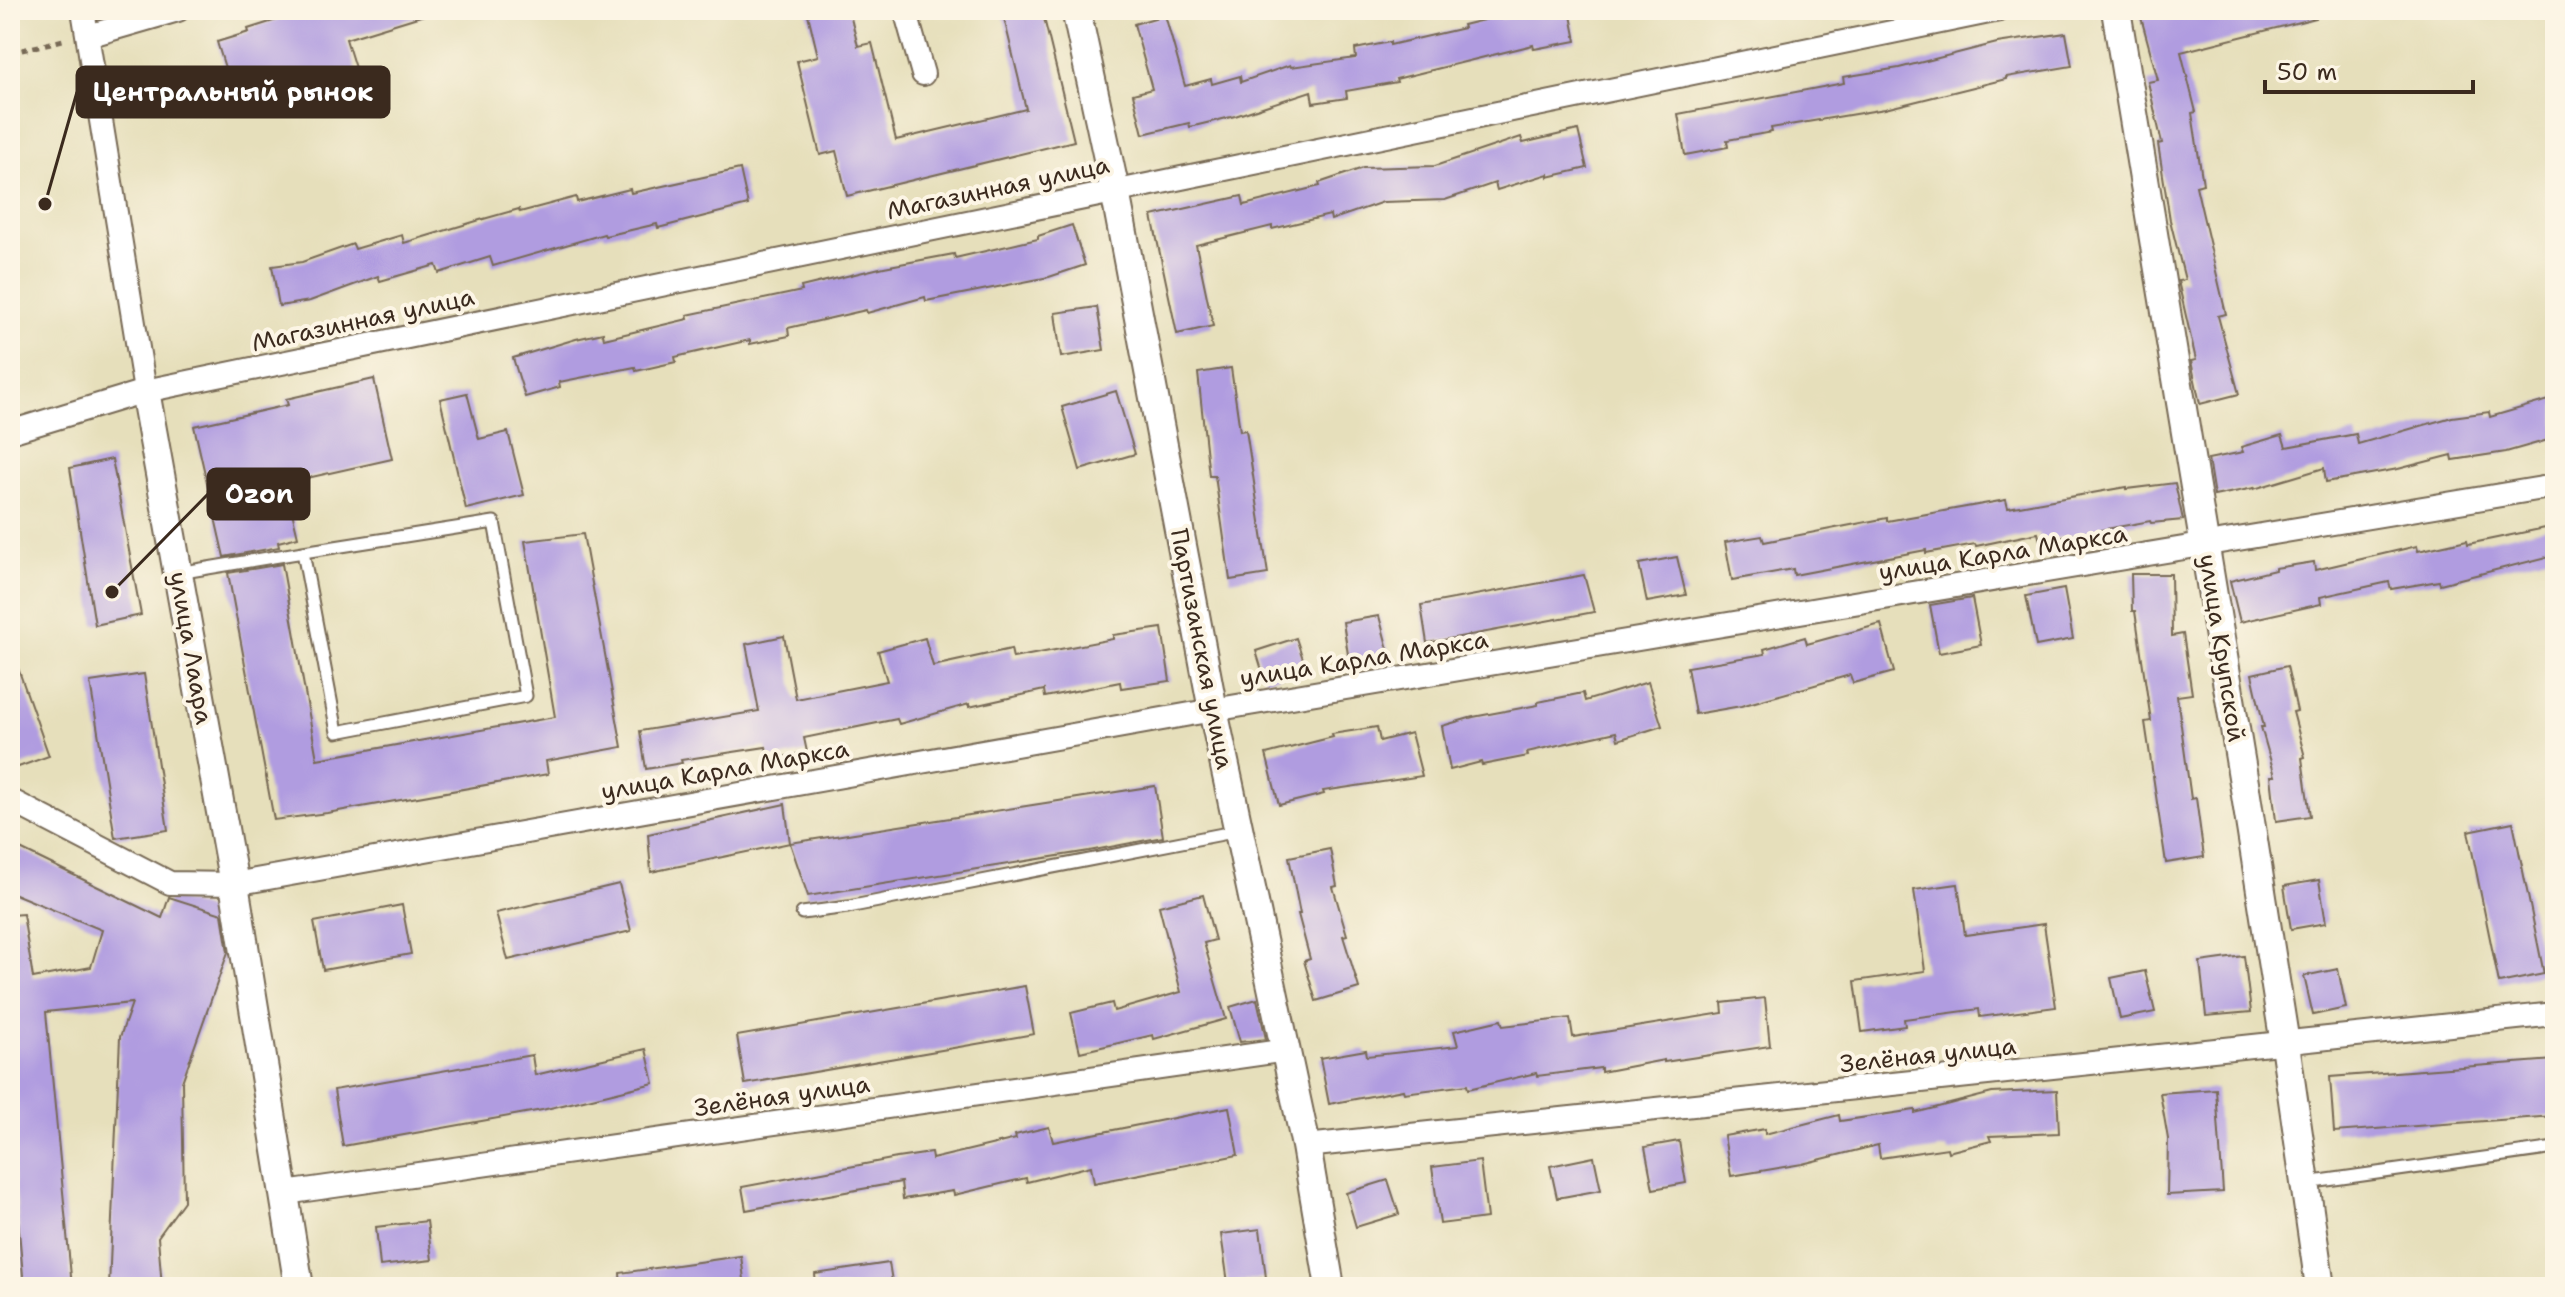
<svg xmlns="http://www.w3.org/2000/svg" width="2565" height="1297" viewBox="0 0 2565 1297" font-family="'Shantell Sans',sans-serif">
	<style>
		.building { fill: #b09ce0 }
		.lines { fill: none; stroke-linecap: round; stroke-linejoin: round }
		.service-casing { stroke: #776955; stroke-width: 15 }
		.minor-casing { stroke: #776955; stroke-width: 26 }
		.tertiary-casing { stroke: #776955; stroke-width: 32 }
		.path { stroke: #776955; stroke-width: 5; stroke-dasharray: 6 6; stroke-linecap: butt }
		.service { stroke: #fff; stroke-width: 11 }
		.minor { stroke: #fff; stroke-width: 22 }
		.tertiary { stroke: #fff; stroke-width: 28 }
		.labels { text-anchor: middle; stroke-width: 8; stroke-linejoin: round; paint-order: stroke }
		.street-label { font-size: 24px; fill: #3b2a1e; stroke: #fcf5e5 }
		.leader { fill: none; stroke: #3b2a1e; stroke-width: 3 }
		.callout-dot { fill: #3b2a1e; stroke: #fcf5e5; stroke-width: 3 }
		.callout { fill: #3b2a1e; stroke: #3b2a1e; stroke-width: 3 }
		.callout-label { font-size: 26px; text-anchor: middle; font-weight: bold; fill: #fff }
	</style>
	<rect width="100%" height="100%" fill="#fcf5e5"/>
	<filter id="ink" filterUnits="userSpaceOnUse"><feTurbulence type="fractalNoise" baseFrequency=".0125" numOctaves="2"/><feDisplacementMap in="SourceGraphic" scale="16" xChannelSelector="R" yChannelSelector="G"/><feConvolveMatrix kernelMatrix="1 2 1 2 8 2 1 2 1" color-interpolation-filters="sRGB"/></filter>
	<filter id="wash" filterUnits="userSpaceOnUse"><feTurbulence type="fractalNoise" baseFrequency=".006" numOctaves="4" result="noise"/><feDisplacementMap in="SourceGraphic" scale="32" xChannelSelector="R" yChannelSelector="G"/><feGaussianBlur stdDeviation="1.8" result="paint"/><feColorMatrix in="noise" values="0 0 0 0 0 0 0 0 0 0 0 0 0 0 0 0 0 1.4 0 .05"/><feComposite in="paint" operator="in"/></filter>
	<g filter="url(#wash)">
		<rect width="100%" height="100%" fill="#e6dfbb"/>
		<g id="blocks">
			<!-- building -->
			<g class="building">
				<polygon points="308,10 423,10 424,15 346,39 359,81 273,108 263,74 230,84 217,42 249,32 248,29"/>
				<polygon points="807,10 849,10 858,46 872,43 896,140 1026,109 1002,10 1042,10 1074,141 847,196 836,151 820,155 797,61 818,56"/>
				<polygon points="1548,10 1570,10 1576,41 1534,49 1533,45 1396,79 1397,82 1346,91 1347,98 1313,103 1311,91 1235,116 1190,127 1189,123 1143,134 1133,94 1152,89 1134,24 1165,15 1185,86 1211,79 1212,84 1240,76 1241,82 1290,65 1291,67 1356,58 1355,49 1390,42 1390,45 1464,28 1463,25 1500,16 1501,19"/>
				<polygon points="2139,10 2315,10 2316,18 2181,52 2196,112 2192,113 2203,184 2196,186 2226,314 2218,316 2239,394 2200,404 2191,361 2196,360 2178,281 2185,280 2170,220 2158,144 2162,143 2148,82 2158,80"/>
				<polygon points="2066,33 2072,66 2006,77 2006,79 1885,109 1771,128 1772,132 1727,140 1728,147 1685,155 1678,114 1844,83 1843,77 1899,68 1997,43"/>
				<polygon points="1578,130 1587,168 1548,177 1548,174 1497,190 1495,183 1445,200 1383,202 1331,220 1330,215 1272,229 1272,226 1196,245 1213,326 1177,334 1152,216 1242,196 1244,205 1320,186 1319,183 1363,168 1435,166 1521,137 1523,143"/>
				<polygon points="740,169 748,205 658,228 657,224 605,236 604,234 493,266 490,257 439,273 436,265 380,281 378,276 310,301 279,306 272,266 302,262 353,244 355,249 402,235 404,243 480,220 519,209 520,212 576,197 577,202 630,189 631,193"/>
				<polygon points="1072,225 1085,265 1049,277 926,301 925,297 867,313 866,310 788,328 789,336 750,344 750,340 675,357 676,362 636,371 635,367 559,382 560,387 525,397 513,358 576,339 603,333 604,339 688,319 687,315 802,291 801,287 884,267 954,254 955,258 1038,239 1038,236"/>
				<polygon points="1097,307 1104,350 1061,357 1055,313"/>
				<polygon points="1231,368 1240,431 1246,430 1268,574 1230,580 1215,476 1209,476 1198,373"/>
				<polygon points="374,379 392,459 285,483 298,537 278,542 279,547 224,557 194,426 288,405 286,399"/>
				<polygon points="1116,391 1135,454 1080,470 1062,407"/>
				<polygon points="467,393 479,439 508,432 524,495 466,509 440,399"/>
				<polygon points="2555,398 2555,438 2506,452 2453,460 2452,455 2398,469 2326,482 2324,468 2254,489 2254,488 2214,496 2208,459 2243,452 2241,447 2282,435 2286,447 2356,434 2358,444 2452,417 2489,412 2490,417"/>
				<polygon points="112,459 141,615 95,625 70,468"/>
				<polygon points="2175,483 2183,520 2151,523 2150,521 2040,541 2038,533 1976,546 1975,544 1926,553 1926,550 1794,575 1793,569 1732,580 1725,542 1762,536 1764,542 1887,518 1887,521 2006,500 2008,508 2126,487 2126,489"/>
				<polygon points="2555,526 2555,555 2440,584 2439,581 2391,589 2389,582 2320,597 2321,604 2240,622 2230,581 2275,570 2275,568 2314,562 2315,570 2417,546 2418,551 2467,540 2468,544"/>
				<polygon points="583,534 622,747 546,761 548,774 327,813 274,820 228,573 282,564 317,759 555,717 525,541"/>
				<polygon points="1677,557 1686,595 1647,602 1639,564"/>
				<polygon points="2131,574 2171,574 2172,636 2183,634 2192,694 2177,696 2191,799 2196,798 2204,857 2166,863 2145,722 2151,721 2135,611 2132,611"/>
				<polygon points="1584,575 1594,612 1427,643 1421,605"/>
				<polygon points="2064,589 2073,639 2036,646 2026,596"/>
				<polygon points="1972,598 1981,645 1939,653 1930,605"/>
				<polygon points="1379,616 1389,653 1349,661 1343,622"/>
				<polygon points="1881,624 1894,672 1853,683 1850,675 1741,706 1695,714 1687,667 1765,654 1764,649 1805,637 1807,644"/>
				<polygon points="1162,628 1170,681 1121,688 1120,682 1045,697 1044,690 969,707 969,704 899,724 897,719 804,738 807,752 769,760 766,747 681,760 682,763 646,769 640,731 759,711 746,644 784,636 796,699 887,681 878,651 925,638 933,666 1011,649 1013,658 1113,639 1113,635"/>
				<polygon points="1296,638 1306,668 1265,680 1256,651"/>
				<polygon points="13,654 49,756 10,770 10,655"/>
				<polygon points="2287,666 2297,711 2293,712 2305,757 2302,758 2310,816 2276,821 2271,776 2275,776 2261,727 2264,727 2252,674"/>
				<polygon points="144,674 168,830 115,838 90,682"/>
				<polygon points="1648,682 1662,726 1618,740 1616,732 1527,752 1528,756 1482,765 1481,762 1450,770 1442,726 1473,717 1538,705 1538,702 1583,693 1585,701"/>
				<polygon points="1377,727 1380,741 1411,733 1422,776 1323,791 1324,794 1279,805 1266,754 1333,737 1332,734"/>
				<polygon points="1155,786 1163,837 1089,851 808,896 790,843"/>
				<polygon points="785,804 790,843 651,872 648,834"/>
				<polygon points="2513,822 2544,974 2499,983 2468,831"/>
				<polygon points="10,844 162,918 169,897 222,914 228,952 182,1082 184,1201 158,1237 162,1287 109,1287 120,1037 132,1003 46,1012 72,1287 24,1287 10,1129 10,915 23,914 33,978 91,967 102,930 10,892"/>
				<polygon points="1330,849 1337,886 1333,887 1347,935 1343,936 1359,988 1316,1001 1304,961 1310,959 1298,914 1300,914 1289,857"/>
				<polygon points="2319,880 2326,923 2291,929 2284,886"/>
				<polygon points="619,884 631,931 508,960 496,913"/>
				<polygon points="1958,884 1965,935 2044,924 2056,1007 1980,1017 1979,1009 1904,1019 1905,1026 1862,1032 1855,981 1925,971 1914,890"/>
				<polygon points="1203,895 1215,940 1204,943 1226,1019 1154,1039 1153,1035 1080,1052 1071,1013 1112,1003 1114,1011 1181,992 1159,906"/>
				<polygon points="402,905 411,954 323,970 314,922"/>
				<polygon points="2244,956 2251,1012 2206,1016 2200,962"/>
				<polygon points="2338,969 2346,1008 2313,1015 2304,976"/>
				<polygon points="2145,971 2155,1012 2120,1019 2111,978"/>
				<polygon points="1025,986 1034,1034 745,1084 737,1036"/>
				<polygon points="1765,998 1770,1046 1664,1062 1664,1060 1601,1072 1601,1068 1537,1076 1536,1073 1468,1089 1467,1085 1404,1093 1403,1090 1329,1104 1320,1058 1366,1050 1367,1056 1458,1046 1454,1031 1501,1020 1503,1026 1570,1018 1573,1037 1723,1013 1722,1003"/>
				<polygon points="1257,999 1266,1039 1240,1042 1230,1007"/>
				<polygon points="646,1049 654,1083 542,1110 343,1146 334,1090 532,1055 535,1075"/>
				<polygon points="2555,1060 2555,1116 2334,1132 2330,1077"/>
				<polygon points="2216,1089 2223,1192 2167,1195 2168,1139 2160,1093"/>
				<polygon points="2057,1090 2059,1133 1989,1136 1991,1141 1948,1152 1947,1148 1880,1158 1878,1145 1802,1164 1731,1176 1724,1136 1765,1129 1765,1134 1839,1115 1840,1121 1915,1110 1915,1113 1992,1093"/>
				<polygon points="1229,1107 1238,1155 1094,1183 1091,1166 1027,1182 1026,1178 954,1195 953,1191 903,1199 901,1182 746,1210 742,1187 897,1158 931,1153 932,1159 1016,1139 1015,1135 1049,1127 1053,1142"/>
				<polygon points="1679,1141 1686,1183 1653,1189 1645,1147"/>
				<polygon points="1594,1157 1601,1190 1557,1198 1550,1166"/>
				<polygon points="1480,1161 1487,1218 1440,1224 1432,1167"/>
				<polygon points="1388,1180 1399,1214 1356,1227 1346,1193"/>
				<polygon points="427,1221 432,1260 380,1266 376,1227"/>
				<polygon points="1260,1229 1266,1278 1228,1283 1221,1234"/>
				<polygon points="741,1256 745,1287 621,1287 620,1273"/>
				<polygon points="889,1263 893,1287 816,1287 815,1274"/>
			</g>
		</g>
	</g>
	<g filter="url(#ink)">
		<use href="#blocks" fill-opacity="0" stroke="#776955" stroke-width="2"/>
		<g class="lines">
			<defs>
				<g id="service">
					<polyline points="178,573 303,552 337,732 526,696 494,522 303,552"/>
					<polyline points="802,913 848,907 1238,831"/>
					<polyline points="2306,1183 2555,1148"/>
				</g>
				<g id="minor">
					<polyline points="83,10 145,391"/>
					<polyline points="905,10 923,74"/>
					<polyline points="88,36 178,10"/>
					<polyline points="10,432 145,391 1999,10"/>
					<polyline points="10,800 170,883 234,884 1213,710 2555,486"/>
					<polyline points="1306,1146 2555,1014"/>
					<polyline points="285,1193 1287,1050"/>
				</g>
				<g id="tertiary">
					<polyline points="1076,10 1115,191 1213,710 1306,1146 1330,1287"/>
					<polyline points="2116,10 2245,789 2285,1044 2320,1287"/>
					<polyline points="145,391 234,884 299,1287"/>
				</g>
			</defs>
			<!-- service casing -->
			<use href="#service" class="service-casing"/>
			<!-- minor casing -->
			<use href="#minor" class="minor-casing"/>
			<!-- tertiary casing -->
			<use href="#tertiary" class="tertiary-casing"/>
			<!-- path -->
			<polyline class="path" points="10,53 63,40"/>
			<!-- service -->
			<use href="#service" class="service"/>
			<!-- minor -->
			<use href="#minor" class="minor"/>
			<!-- tertiary -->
			<use href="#tertiary" class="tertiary"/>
		</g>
	</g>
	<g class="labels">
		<!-- street labels -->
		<g class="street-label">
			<text transform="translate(998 188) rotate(-12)" y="8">Магазинная улица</text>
			<text transform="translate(363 320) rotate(-12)" y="8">Магазинная улица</text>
			<text transform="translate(2003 553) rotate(-9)" y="8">улица Карла Маркса</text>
			<text transform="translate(191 648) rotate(80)" y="8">улица Лаара</text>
			<text transform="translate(2222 648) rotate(81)" y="8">улица Крупской</text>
			<text transform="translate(1202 649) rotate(79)" y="8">Партизанская улица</text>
			<text transform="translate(1364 659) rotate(-9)" y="8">улица Карла Маркса</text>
			<text transform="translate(725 770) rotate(-10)" y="8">улица Карла Маркса</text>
			<text transform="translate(1928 1055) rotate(-6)" y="8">Зелёная улица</text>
			<text transform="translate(782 1096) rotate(-8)" y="8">Зелёная улица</text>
		</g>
	</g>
	<!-- callouts -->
	<path class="leader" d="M45 204L77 92M112 592L208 494"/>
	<g class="callout-dot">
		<circle cx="45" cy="204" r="8"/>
		<circle cx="112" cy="592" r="8"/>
	</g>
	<g class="callout">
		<rect x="77" y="67" width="312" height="50" rx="8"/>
		<rect x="208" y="469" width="101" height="50" rx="8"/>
	</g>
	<g class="callout-label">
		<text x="233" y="101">Центральный рынок</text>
		<text x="259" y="503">Ozon</text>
	</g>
	<!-- margin -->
	<rect width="2565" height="1297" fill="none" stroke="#fcf5e5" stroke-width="40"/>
	<!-- scale -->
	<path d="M2265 80v12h208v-12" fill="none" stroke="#3b2a1e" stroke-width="4"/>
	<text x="2277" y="80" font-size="24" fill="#3b2a1e" stroke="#fcf5e5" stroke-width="6" paint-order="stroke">50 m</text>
</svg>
